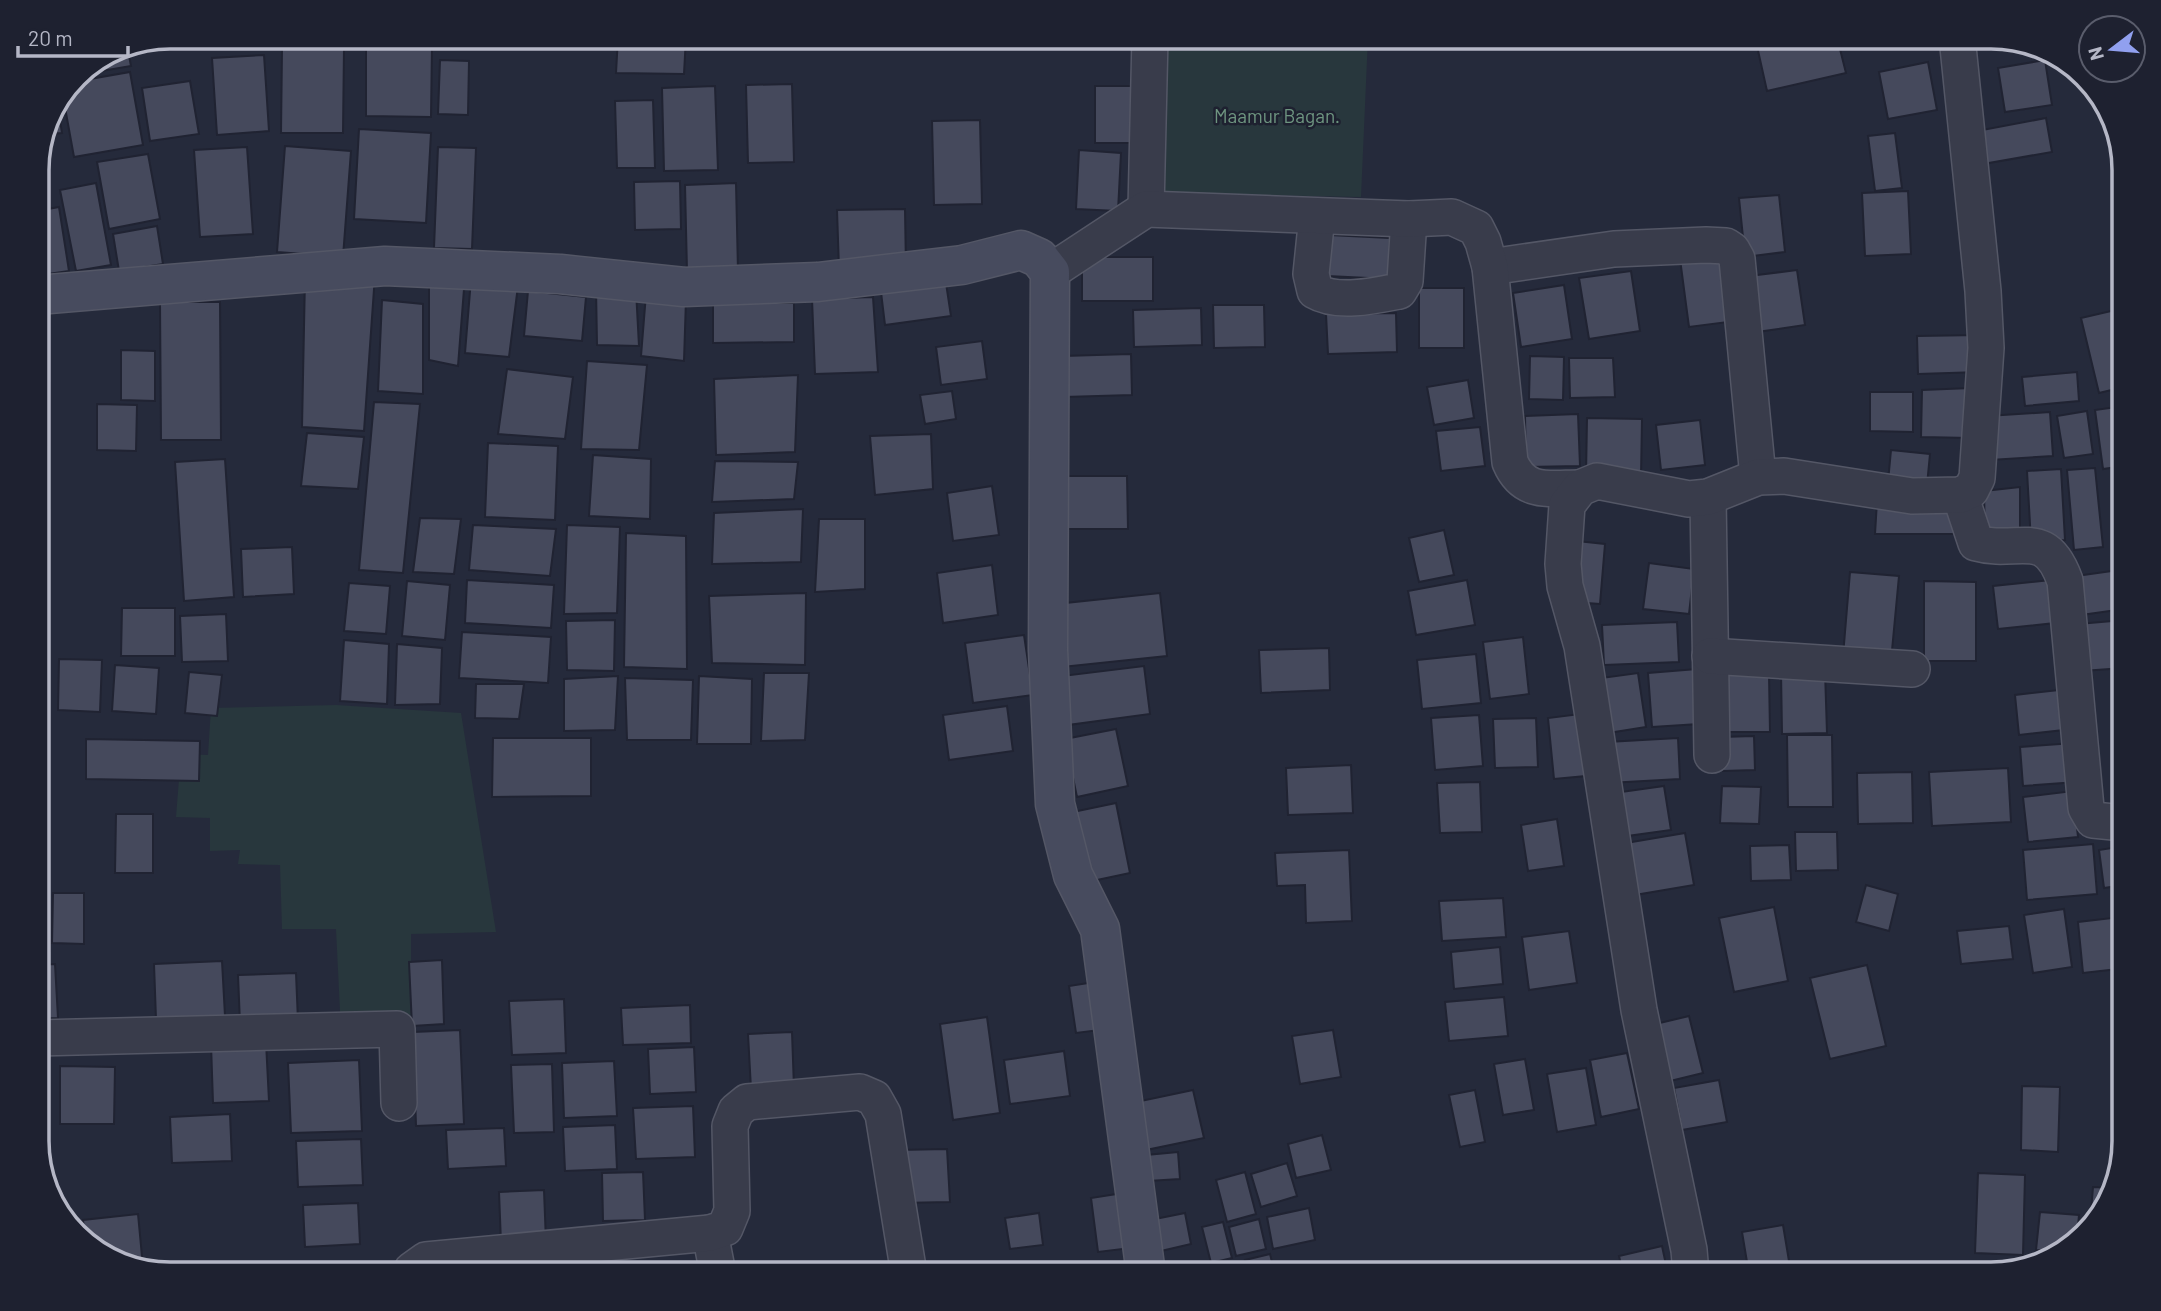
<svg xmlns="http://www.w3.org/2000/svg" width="2161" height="1311" viewBox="0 0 2161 1311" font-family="Barlow,sans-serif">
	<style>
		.green { fill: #28373d }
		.building { fill: #45495c; stroke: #202332; stroke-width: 2 }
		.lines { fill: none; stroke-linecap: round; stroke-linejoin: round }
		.street-casing { stroke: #545766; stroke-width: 38 }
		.secondary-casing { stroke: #545766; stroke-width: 41 }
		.street { stroke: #393c4b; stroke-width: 35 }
		.secondary { stroke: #474b5e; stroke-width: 38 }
		.labels { text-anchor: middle; stroke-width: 5; stroke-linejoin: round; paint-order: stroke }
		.park-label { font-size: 19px; fill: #6e9580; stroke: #1e2130 }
		.rim { fill: none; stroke: #b5b7c6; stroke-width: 3.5 }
	</style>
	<rect width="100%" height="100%" fill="#252a3b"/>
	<!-- green -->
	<g class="green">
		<polygon points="1150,37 1368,37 1361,197 1146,193"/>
		<polygon points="336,705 461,713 496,932 411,934 411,1029 341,1032 336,929 282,929 280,865 238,864 240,850 210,851 210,818 176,817 181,754 208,755 211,708"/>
	</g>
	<!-- building -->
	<g class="building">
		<polygon points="618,37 686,37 684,74 616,73"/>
		<polygon points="1755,37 1837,37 1846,73 1767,91"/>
		<polygon points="366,43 432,45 431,117 366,116"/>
		<polygon points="127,45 131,66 78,75 120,47"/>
		<polygon points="282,48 344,48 343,133 281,133"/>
		<polygon points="264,55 269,131 217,135 212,58"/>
		<polygon points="440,60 469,61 468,115 438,114"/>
		<polygon points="2045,60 2052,105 2005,112 1998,68"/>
		<polygon points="1928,62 1937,110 1888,119 1879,72"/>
		<polygon points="130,72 143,145 74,157 64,102 73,82"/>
		<polygon points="190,81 199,134 150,141 142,88"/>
		<polygon points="792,84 794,162 748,163 746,85"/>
		<polygon points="715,86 718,170 664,171 662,88"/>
		<polygon points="1095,86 1135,86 1134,143 1095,143"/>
		<polygon points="653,100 655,168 617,168 615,101"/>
		<polygon points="59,114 62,133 50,134"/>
		<polygon points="2046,118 2052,152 1983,164 1977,131"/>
		<polygon points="980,120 982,204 934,205 932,121"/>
		<polygon points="359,129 431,133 426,223 354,219"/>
		<polygon points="1895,133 1902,188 1875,191 1868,136"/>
		<polygon points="285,146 351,151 343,257 277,252"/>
		<polygon points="247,147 253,234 200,237 194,150"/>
		<polygon points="438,147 476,148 472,249 434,248"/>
		<polygon points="1079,150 1121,153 1118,211 1076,209"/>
		<polygon points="148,154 160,219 109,229 97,162"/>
		<polygon points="680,181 681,229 635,230 634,182"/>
		<polygon points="96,183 111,265 76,271 60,190"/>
		<polygon points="736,183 738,271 687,272 685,185"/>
		<polygon points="1908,191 1911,254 1865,256 1862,193"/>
		<polygon points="1779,195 1785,252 1745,257 1739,198"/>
		<polygon points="59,207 69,271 41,275 37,249 37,211"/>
		<polygon points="905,209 906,268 839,269 837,210"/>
		<polygon points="157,226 163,264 119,271 113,234"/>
		<polygon points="1329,235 1390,238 1389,279 1327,276"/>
		<polygon points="1728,253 1736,321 1689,327 1680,259"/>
		<rect x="1082" y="257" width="71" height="44"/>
		<polygon points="1797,270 1805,325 1757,332 1749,276"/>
		<polygon points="1631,271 1640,331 1589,339 1579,278"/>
		<polygon points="375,275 364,431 302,427 305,277"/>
		<polygon points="471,279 518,286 509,357 465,353"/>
		<polygon points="429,283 464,289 458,366 429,360"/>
		<polygon points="946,283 951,316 885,325 881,292"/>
		<polygon points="1564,285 1572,339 1521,347 1513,293"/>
		<polygon points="596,288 636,290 639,346 597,345"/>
		<rect x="1419" y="288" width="45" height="60"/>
		<polygon points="528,291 586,297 582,341 524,336"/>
		<polygon points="646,294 686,299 684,361 641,356"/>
		<polygon points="873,297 878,372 815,374 812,299"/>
		<polygon points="382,300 423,304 423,394 378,391"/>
		<polygon points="160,302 220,302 221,440 161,440"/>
		<polygon points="713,303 794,303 794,342 713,343"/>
		<polygon points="1213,305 1264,305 1265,347 1214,348"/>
		<polygon points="1201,308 1202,345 1134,347 1133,310"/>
		<polygon points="2124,308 2124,387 2099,393 2081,318"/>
		<polygon points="1396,313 1397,352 1328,354 1326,314"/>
		<polygon points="1979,335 1980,372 1918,374 1917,336"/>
		<polygon points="982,341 987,379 941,385 936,347"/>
		<polygon points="121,350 155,351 155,401 121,400"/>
		<polygon points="1131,354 1132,395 1064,397 1063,356"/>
		<polygon points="1530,356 1564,357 1563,400 1529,399"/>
		<polygon points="1569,358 1613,358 1615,397 1570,398"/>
		<polygon points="587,361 647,365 639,450 581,449"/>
		<polygon points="507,369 573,377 565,439 498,434"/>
		<polygon points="2077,372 2079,401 2025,406 2022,377"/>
		<polygon points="798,375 795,452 716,455 714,379"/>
		<polygon points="1468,380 1474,418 1434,425 1427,387"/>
		<polygon points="1971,388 1970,438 1921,437 1922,390"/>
		<polygon points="952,391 956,419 925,424 920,395"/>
		<polygon points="1870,392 1913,392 1913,432 1870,431"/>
		<polygon points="374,402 420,404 403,573 359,570"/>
		<polygon points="97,404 137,405 136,451 97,450"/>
		<polygon points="2124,406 2124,466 2103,469 2095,410"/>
		<polygon points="2087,411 2093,454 2064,458 2057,416"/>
		<polygon points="2050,412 2053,456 1990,460 1987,416"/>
		<polygon points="1578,414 1580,466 1526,467 1525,416"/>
		<polygon points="1587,418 1642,419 1641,477 1586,475"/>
		<polygon points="1700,420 1705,465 1661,470 1656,425"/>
		<polygon points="1480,427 1485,466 1441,471 1436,431"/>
		<polygon points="307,433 364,437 358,489 301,486"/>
		<polygon points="931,434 933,489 875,495 870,436"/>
		<polygon points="488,443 558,446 555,520 485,517"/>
		<polygon points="1891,450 1930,454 1927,485 1888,482"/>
		<polygon points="593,455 651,459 650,519 589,516"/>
		<polygon points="225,459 234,597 184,601 175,462"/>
		<polygon points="715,461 798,462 794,499 712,502"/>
		<polygon points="2095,468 2103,547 2074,550 2067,470"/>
		<polygon points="2061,469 2065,540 2031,542 2027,471"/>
		<polygon points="1067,476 1127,476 1128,529 1068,529"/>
		<polygon points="992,486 999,535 953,541 947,493"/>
		<polygon points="2020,487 2020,536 1985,538 1984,491"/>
		<polygon points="1953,499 1954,534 1875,534 1877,501"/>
		<polygon points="803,509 801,562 712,564 714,513"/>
		<polygon points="420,518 461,519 454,574 413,572"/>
		<polygon points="819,519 865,519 865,589 815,592"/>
		<polygon points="473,525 556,529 550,576 469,570"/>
		<polygon points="567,525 620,527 617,613 564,614"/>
		<polygon points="1444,530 1454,575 1419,582 1409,538"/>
		<polygon points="626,533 686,536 687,669 624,667"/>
		<polygon points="1577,541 1605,544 1600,604 1573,602"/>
		<polygon points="292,547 294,594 243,597 241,549"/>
		<polygon points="1649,563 1694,569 1689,614 1643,609"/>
		<polygon points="992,565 998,615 943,623 937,573"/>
		<polygon points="2119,570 2124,609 2074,616 2069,577"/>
		<polygon points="1850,572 1899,576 1891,661 1843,656"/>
		<polygon points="467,580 554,585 551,628 465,623"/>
		<polygon points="1467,580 1475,625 1416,635 1408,591"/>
		<polygon points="2051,580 2055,623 1998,629 1993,586"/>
		<polygon points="407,581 450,585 445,640 402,636"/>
		<polygon points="1924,581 1976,582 1976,661 1924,661"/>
		<polygon points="349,583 390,586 386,634 344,631"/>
		<polygon points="806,593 805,665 712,663 709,596"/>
		<polygon points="1160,593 1167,656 1062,667 1056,604"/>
		<polygon points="122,608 175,608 175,656 121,656"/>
		<polygon points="226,614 228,661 182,662 180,616"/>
		<polygon points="615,620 614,671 567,670 566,621"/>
		<polygon points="2124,620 2124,668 2082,671 2078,624"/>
		<polygon points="1677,622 1679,662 1604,665 1602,625"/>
		<polygon points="462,632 551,637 548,683 459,678"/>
		<polygon points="1024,635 1033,695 973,703 965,643"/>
		<polygon points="1523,637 1529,694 1490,699 1483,642"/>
		<polygon points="344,640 389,644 387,704 340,701"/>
		<polygon points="397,644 442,648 440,704 395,705"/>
		<polygon points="1329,648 1330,690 1261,693 1259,650"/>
		<polygon points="37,652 39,652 38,713 37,713"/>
		<polygon points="1476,654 1481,703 1422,709 1417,660"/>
		<polygon points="59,659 102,660 100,712 58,710"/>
		<polygon points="115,665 159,668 156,714 112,711"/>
		<polygon points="1144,666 1150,714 1068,725 1062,676"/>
		<polygon points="1697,669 1699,724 1652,727 1648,673"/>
		<polygon points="1825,671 1827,733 1782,734 1781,672"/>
		<polygon points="189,672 222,675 217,716 185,713"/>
		<polygon points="764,673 809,673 805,740 761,741"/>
		<polygon points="1638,673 1646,727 1602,734 1594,679"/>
		<polygon points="1725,674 1769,674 1770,732 1726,732"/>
		<polygon points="618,676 615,730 564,731 564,679"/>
		<polygon points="699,676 752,679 751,744 697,744"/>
		<polygon points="625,678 693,680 691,740 627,740"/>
		<polygon points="476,684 524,684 519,719 475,718"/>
		<polygon points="2068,689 2073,729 2019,735 2015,695"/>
		<polygon points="1007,706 1013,751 949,760 943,715"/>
		<polygon points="1580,714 1586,776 1554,779 1548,718"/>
		<polygon points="1479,715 1483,766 1435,770 1431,718"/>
		<polygon points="1536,718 1538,767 1495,768 1493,719"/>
		<polygon points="1116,729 1128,786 1077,797 1065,739"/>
		<polygon points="1787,735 1832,735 1833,807 1788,807"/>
		<polygon points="1754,736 1755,770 1723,771 1721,737"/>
		<polygon points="493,738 591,738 591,796 492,797"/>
		<polygon points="1678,738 1680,779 1608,783 1607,742"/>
		<polygon points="86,739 200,741 199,781 86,779"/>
		<polygon points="2074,743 2077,782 2023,786 2020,747"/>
		<polygon points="1351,765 1353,813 1288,815 1286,768"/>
		<polygon points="2008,768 2011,822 1932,826 1929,772"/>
		<polygon points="1912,772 1913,823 1858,824 1857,773"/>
		<polygon points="1480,782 1482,832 1440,833 1437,783"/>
		<polygon points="1664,786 1671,830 1620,837 1614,793"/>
		<polygon points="1722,786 1761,787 1759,824 1720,823"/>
		<polygon points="2073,791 2078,837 2028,842 2023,797"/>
		<polygon points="1116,803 1130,873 1083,883 1068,813"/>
		<polygon points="116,814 153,814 153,873 115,873"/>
		<polygon points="1557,819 1564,866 1528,871 1521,825"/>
		<polygon points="1795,832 1837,832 1838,870 1796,871"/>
		<polygon points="1685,833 1694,885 1629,896 1620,844"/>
		<polygon points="2093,844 2097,894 2027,900 2023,850"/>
		<polygon points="1789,845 1791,880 1751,881 1750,846"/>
		<polygon points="2124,846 2124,885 2104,888 2099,850"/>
		<polygon points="1349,850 1352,921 1306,923 1305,885 1277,886 1275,853"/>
		<polygon points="37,885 49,885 50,951 37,951"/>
		<polygon points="1866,885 1898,894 1889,931 1856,922"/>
		<polygon points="53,893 84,893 84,944 52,943"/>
		<polygon points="1503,898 1506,937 1442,941 1439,901"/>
		<polygon points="1774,907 1788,981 1734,992 1719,918"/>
		<polygon points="2064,909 2072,967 2033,973 2024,915"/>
		<polygon points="2112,918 2118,969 2083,973 2078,922"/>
		<polygon points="2009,926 2013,959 1961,964 1957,931"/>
		<polygon points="1569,931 1577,983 1529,990 1522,937"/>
		<polygon points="1500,947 1503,984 1454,989 1451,952"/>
		<polygon points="442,960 444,1024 412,1026 409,962"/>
		<polygon points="222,961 225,1016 156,1019 154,964"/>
		<polygon points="55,964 58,1018 37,1019 37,965"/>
		<polygon points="1867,965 1886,1046 1830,1059 1810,978"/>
		<polygon points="296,973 298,1021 240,1023 238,975"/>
		<polygon points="1101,981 1108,1029 1076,1033 1069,986"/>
		<polygon points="2116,989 2124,989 2124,1043 2119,1043"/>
		<polygon points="1504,997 1508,1036 1449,1041 1445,1002"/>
		<polygon points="564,999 566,1053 512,1055 509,1001"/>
		<polygon points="690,1005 691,1043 623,1045 621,1008"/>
		<polygon points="1689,1016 1703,1073 1662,1083 1647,1026"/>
		<polygon points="987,1017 1000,1113 953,1120 940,1024"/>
		<polygon points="460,1030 464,1124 416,1126 413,1032"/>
		<polygon points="1333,1030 1341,1077 1300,1084 1292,1036"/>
		<polygon points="792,1032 794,1088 751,1089 748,1034"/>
		<polygon points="266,1042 269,1101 213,1103 211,1044"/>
		<polygon points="37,1046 39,1046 42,1106 37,1106"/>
		<polygon points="694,1047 696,1092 650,1094 648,1049"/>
		<polygon points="1064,1051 1070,1096 1010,1104 1004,1060"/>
		<polygon points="1627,1053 1639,1109 1601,1117 1590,1060"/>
		<polygon points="1525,1059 1534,1110 1503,1115 1494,1064"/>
		<polygon points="359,1060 362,1131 291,1133 288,1063"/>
		<polygon points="614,1061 617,1116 564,1118 562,1063"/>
		<polygon points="552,1064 554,1132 514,1133 511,1065"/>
		<polygon points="60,1066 115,1067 114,1124 60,1124"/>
		<polygon points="1586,1068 1596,1125 1557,1132 1547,1074"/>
		<polygon points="1719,1080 1727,1122 1682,1130 1674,1088"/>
		<polygon points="2022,1086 2060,1087 2058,1152 2021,1150"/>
		<polygon points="1193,1090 1204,1138 1146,1150 1136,1102"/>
		<polygon points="1475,1090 1485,1142 1460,1147 1449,1095"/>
		<polygon points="693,1106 695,1157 636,1159 633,1108"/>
		<polygon points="230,1114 232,1161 172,1163 170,1117"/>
		<polygon points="2119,1118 2124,1118 2124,1141 2119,1159"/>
		<polygon points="615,1125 617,1169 565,1171 563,1127"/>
		<polygon points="504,1128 506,1166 448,1169 446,1130"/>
		<polygon points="1322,1135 1331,1170 1296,1178 1288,1144"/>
		<polygon points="361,1139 363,1185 298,1187 296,1141"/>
		<polygon points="947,1149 950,1202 900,1203 898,1150"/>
		<polygon points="1178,1152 1180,1179 1148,1181 1146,1155"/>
		<polygon points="1287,1163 1297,1196 1261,1207 1251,1174"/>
		<polygon points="643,1172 645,1220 603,1221 602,1173"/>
		<polygon points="1245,1172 1256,1214 1227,1222 1216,1180"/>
		<polygon points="1978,1173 2025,1175 2023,1255 1975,1253"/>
		<polygon points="2093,1187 2111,1188 2106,1208 2090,1224"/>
		<polygon points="544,1190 546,1242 501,1243 499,1192"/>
		<polygon points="1123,1193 1131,1248 1098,1252 1091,1198"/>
		<polygon points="358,1203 360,1244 305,1247 303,1205"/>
		<polygon points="1309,1208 1315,1240 1273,1249 1267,1217"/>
		<polygon points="2040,1212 2079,1215 2077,1237 2062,1252 2036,1250"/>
		<polygon points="1039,1213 1043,1245 1010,1249 1005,1218"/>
		<polygon points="1185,1213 1191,1244 1161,1251 1155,1219"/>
		<polygon points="138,1214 143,1267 103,1256 85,1238 83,1220"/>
		<polygon points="1259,1219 1266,1249 1236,1256 1229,1227"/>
		<polygon points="1223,1222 1232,1258 1211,1263 1202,1227"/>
		<polygon points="1783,1225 1790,1267 1749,1274 1742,1232"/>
		<polygon points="1662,1246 1668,1274 1623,1274 1619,1256"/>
		<polygon points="1270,1254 1275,1274 1249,1274 1245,1260"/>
		<polygon points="1998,1267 1999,1272 1991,1274 1955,1274 1954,1271"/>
	</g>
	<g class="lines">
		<defs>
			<g id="street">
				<polyline points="1146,209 1150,37"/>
				<path d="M 1317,216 L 1311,274 L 1315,291 C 1337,304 1374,296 1399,291 L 1405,281 L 1409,219"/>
				<polyline points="1490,267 1614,249 1706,245 1726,246 1732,250 1737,259 1758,477"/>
				<path d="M 1050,272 L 1146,209 L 1409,219 L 1452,217 L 1476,228 L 1483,242 L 1490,267 L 1510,462 C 1524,495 1549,488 1580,488"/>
				<path d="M 1960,495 L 1976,543 C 2019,555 2045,525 2065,581 L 2086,808 L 2093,820 L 2124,823"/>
				<polyline points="1708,497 1712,755"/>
				<polyline points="1710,656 1912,669"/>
				<polyline points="37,1038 397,1029 399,1103"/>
				<polyline points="710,1233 718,1274"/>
				<polyline points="410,1274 412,1270 426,1260 710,1233 725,1228 732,1211 730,1126 736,1111 747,1102 860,1092 874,1098 883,1114 909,1274"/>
				<polyline points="1691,1274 1689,1250 1639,1010 1582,646 1565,586 1563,564 1567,505 1580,488 1597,481 1689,499 1708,497 1758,477 1784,476 1912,496 1960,495 1971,490 1977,478 1986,348 1983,291 1957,37"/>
			</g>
			<polyline id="secondary" points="37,295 385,266 560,274 684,287 818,282 962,265 1021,250 1039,258 1050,272 1048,650 1055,804 1073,875 1100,929 1146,1274"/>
		</defs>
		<!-- street casing -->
		<use href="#street" class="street-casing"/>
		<!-- secondary casing -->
		<use href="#secondary" class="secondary-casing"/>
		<!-- street -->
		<use href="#street" class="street"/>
		<!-- secondary -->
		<use href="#secondary" class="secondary"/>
	</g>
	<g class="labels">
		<!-- park labels -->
		<g class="park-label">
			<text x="1277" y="123">Maamur Bagan.</text>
		</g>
	</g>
	<!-- crop -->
	<path d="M0 0H2161V1311H0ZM170 49H1991A121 121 0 0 1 2112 170V1141A121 121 0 0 1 1991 1262H170A121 121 0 0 1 49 1141V170A121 121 0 0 1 170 49Z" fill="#1e2130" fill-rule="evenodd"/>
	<path class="rim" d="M170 49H1991A121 121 0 0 1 2112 170V1141A121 121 0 0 1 1991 1262H170A121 121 0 0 1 49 1141V170A121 121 0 0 1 170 49Z"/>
	<!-- north arrow -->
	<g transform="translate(2112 49) rotate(254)"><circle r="33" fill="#1e2130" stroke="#5a5d6c" stroke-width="2"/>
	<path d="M0-5L12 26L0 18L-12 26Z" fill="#91a0ef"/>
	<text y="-10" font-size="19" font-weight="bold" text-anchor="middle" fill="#b5b7c6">N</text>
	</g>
	<!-- scale -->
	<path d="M18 46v10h110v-10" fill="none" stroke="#b5b7c6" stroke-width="3.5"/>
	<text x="28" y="46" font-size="21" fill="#b5b7c6" stroke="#1e2130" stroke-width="5" paint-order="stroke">20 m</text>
</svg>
